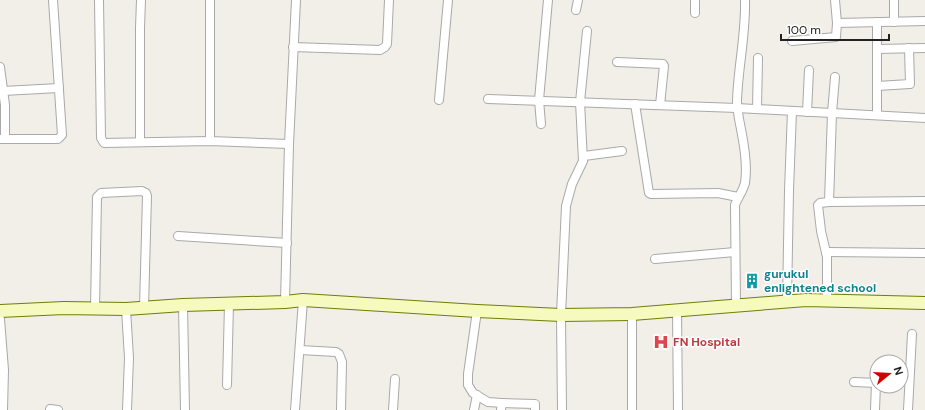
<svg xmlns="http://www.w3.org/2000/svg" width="925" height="410" viewBox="0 0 925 410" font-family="'DM Sans',sans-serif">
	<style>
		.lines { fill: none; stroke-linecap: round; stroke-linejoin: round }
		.street-casing { stroke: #a9a9a9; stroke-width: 10 }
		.secondary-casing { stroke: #707d05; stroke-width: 14 }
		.street { stroke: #fff; stroke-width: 8 }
		.secondary { stroke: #f7fabf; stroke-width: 12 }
		.labels { text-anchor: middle; stroke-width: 3; stroke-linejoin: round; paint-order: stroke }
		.culture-label { font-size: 12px; font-weight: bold; fill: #0d838f; stroke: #fff; text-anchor: start }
		.health-label { font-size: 12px; font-weight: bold; fill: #be3a42; stroke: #fff; text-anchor: start }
	</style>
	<rect width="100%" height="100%" fill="#f2efe9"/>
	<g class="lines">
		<defs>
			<g id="street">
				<polyline points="99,0 101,138 104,143 210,141 289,144"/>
				<polyline points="695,0 695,13"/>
				<polyline points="576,10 578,0"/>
				<polyline points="894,22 894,0"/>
				<polyline points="837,23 925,21"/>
				<polyline points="792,41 836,37 837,23 835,0"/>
				<polyline points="293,47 380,50 385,47 387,44 389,0"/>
				<polyline points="877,49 925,48"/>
				<polyline points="617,62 663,64 664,66 660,105"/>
				<polyline points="0,67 5,105 5,139"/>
				<polyline points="877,86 910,84 909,48"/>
				<polyline points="3,91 59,88"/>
				<polyline points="488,99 737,108 925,118"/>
				<polyline points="439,100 448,0"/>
				<polyline points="635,104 649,193 651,194 718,193 738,197"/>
				<polyline points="757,109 758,58"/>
				<polyline points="807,112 809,70"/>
				<polyline points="877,115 877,22"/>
				<polyline points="541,124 539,100 548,0"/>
				<polyline points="0,139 58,139 62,135 53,0"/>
				<polyline points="210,141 210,0"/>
				<polyline points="140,142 140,28 141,0"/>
				<polyline points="584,156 622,151"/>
				<polyline points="829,202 832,113 835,77"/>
				<polyline points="178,236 287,243"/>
				<polyline points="826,252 925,253"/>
				<polyline points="655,259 735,252"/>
				<polyline points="827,300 827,257 821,231 818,205 820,203 829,202 925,201"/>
				<polyline points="787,301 789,190 792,111"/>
				<polyline points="285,302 289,144 296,0"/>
				<polyline points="183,305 185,410"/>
				<path d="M 736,306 L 735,205 C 738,197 743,191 745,183 C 748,163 743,139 739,119 C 738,112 737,107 737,101 C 738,67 746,34 745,0"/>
				<polyline points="95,309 97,197 101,193 142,191 146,193 147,196 144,308"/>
				<polyline points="126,309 129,358 127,410"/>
				<polyline points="677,310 678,410"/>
				<polyline points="477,311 468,374 468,385 473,393 488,402 502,403 501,410"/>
				<polyline points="0,319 4,370 3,410"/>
				<polyline points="300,350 336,352 339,354 342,362 341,410"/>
				<polyline points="854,382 877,383"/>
				<polyline points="227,385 229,304"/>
				<polyline points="502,403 535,404 535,410"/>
				<polyline points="50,409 58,410"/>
				<polyline points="295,410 303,300"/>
				<polyline points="393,410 395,379"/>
				<polyline points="474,410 477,395"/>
				<polyline points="562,410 561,315 566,206 572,184 583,161 580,102 587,31"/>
				<polyline points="632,410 632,314"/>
				<polyline points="875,410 876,383"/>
				<polyline points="908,410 912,334"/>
			</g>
			<polyline id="secondary" points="0,311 64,308 126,309 183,305 285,302 303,300 477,311 561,315 632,314 806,300 925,303"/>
		</defs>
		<!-- street casing -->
		<use href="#street" class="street-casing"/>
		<!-- secondary casing -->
		<use href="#secondary" class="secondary-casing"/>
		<!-- street -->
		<use href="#street" class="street"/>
		<!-- secondary -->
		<use href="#secondary" class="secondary"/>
	</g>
	<!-- icons -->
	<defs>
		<symbol id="building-bare" viewBox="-9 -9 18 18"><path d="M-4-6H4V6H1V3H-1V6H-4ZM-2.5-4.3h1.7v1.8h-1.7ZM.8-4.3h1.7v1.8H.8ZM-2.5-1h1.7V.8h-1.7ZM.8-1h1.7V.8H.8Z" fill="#0f9aa8" stroke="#fff" stroke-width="2.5" paint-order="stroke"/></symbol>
		<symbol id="hospital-bare" viewBox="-9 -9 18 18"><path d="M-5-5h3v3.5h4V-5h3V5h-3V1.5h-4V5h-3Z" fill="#e0444e" stroke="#fff" stroke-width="2.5" paint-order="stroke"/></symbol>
	</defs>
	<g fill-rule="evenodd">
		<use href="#building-bare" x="741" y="270" width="22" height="22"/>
		<use href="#hospital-bare" x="650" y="331" width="22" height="22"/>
	</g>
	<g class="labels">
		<!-- culture labels -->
		<g class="culture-label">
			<text x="764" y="278">gurukul<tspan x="764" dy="14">enlightened school</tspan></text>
		</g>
		<!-- health labels -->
		<g class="health-label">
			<text x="673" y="346">FN Hospital</text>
		</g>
	</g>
	<!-- north arrow -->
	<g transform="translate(889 374) rotate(72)"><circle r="19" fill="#ffffff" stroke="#a7a7a7"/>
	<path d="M0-3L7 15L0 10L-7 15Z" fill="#d40000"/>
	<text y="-6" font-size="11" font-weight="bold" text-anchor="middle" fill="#222222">N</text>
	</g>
	<!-- scale -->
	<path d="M781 34v6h108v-6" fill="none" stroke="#222222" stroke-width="2"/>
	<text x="787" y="34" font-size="12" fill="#222222" stroke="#ffffff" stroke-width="3" paint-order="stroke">100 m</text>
</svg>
